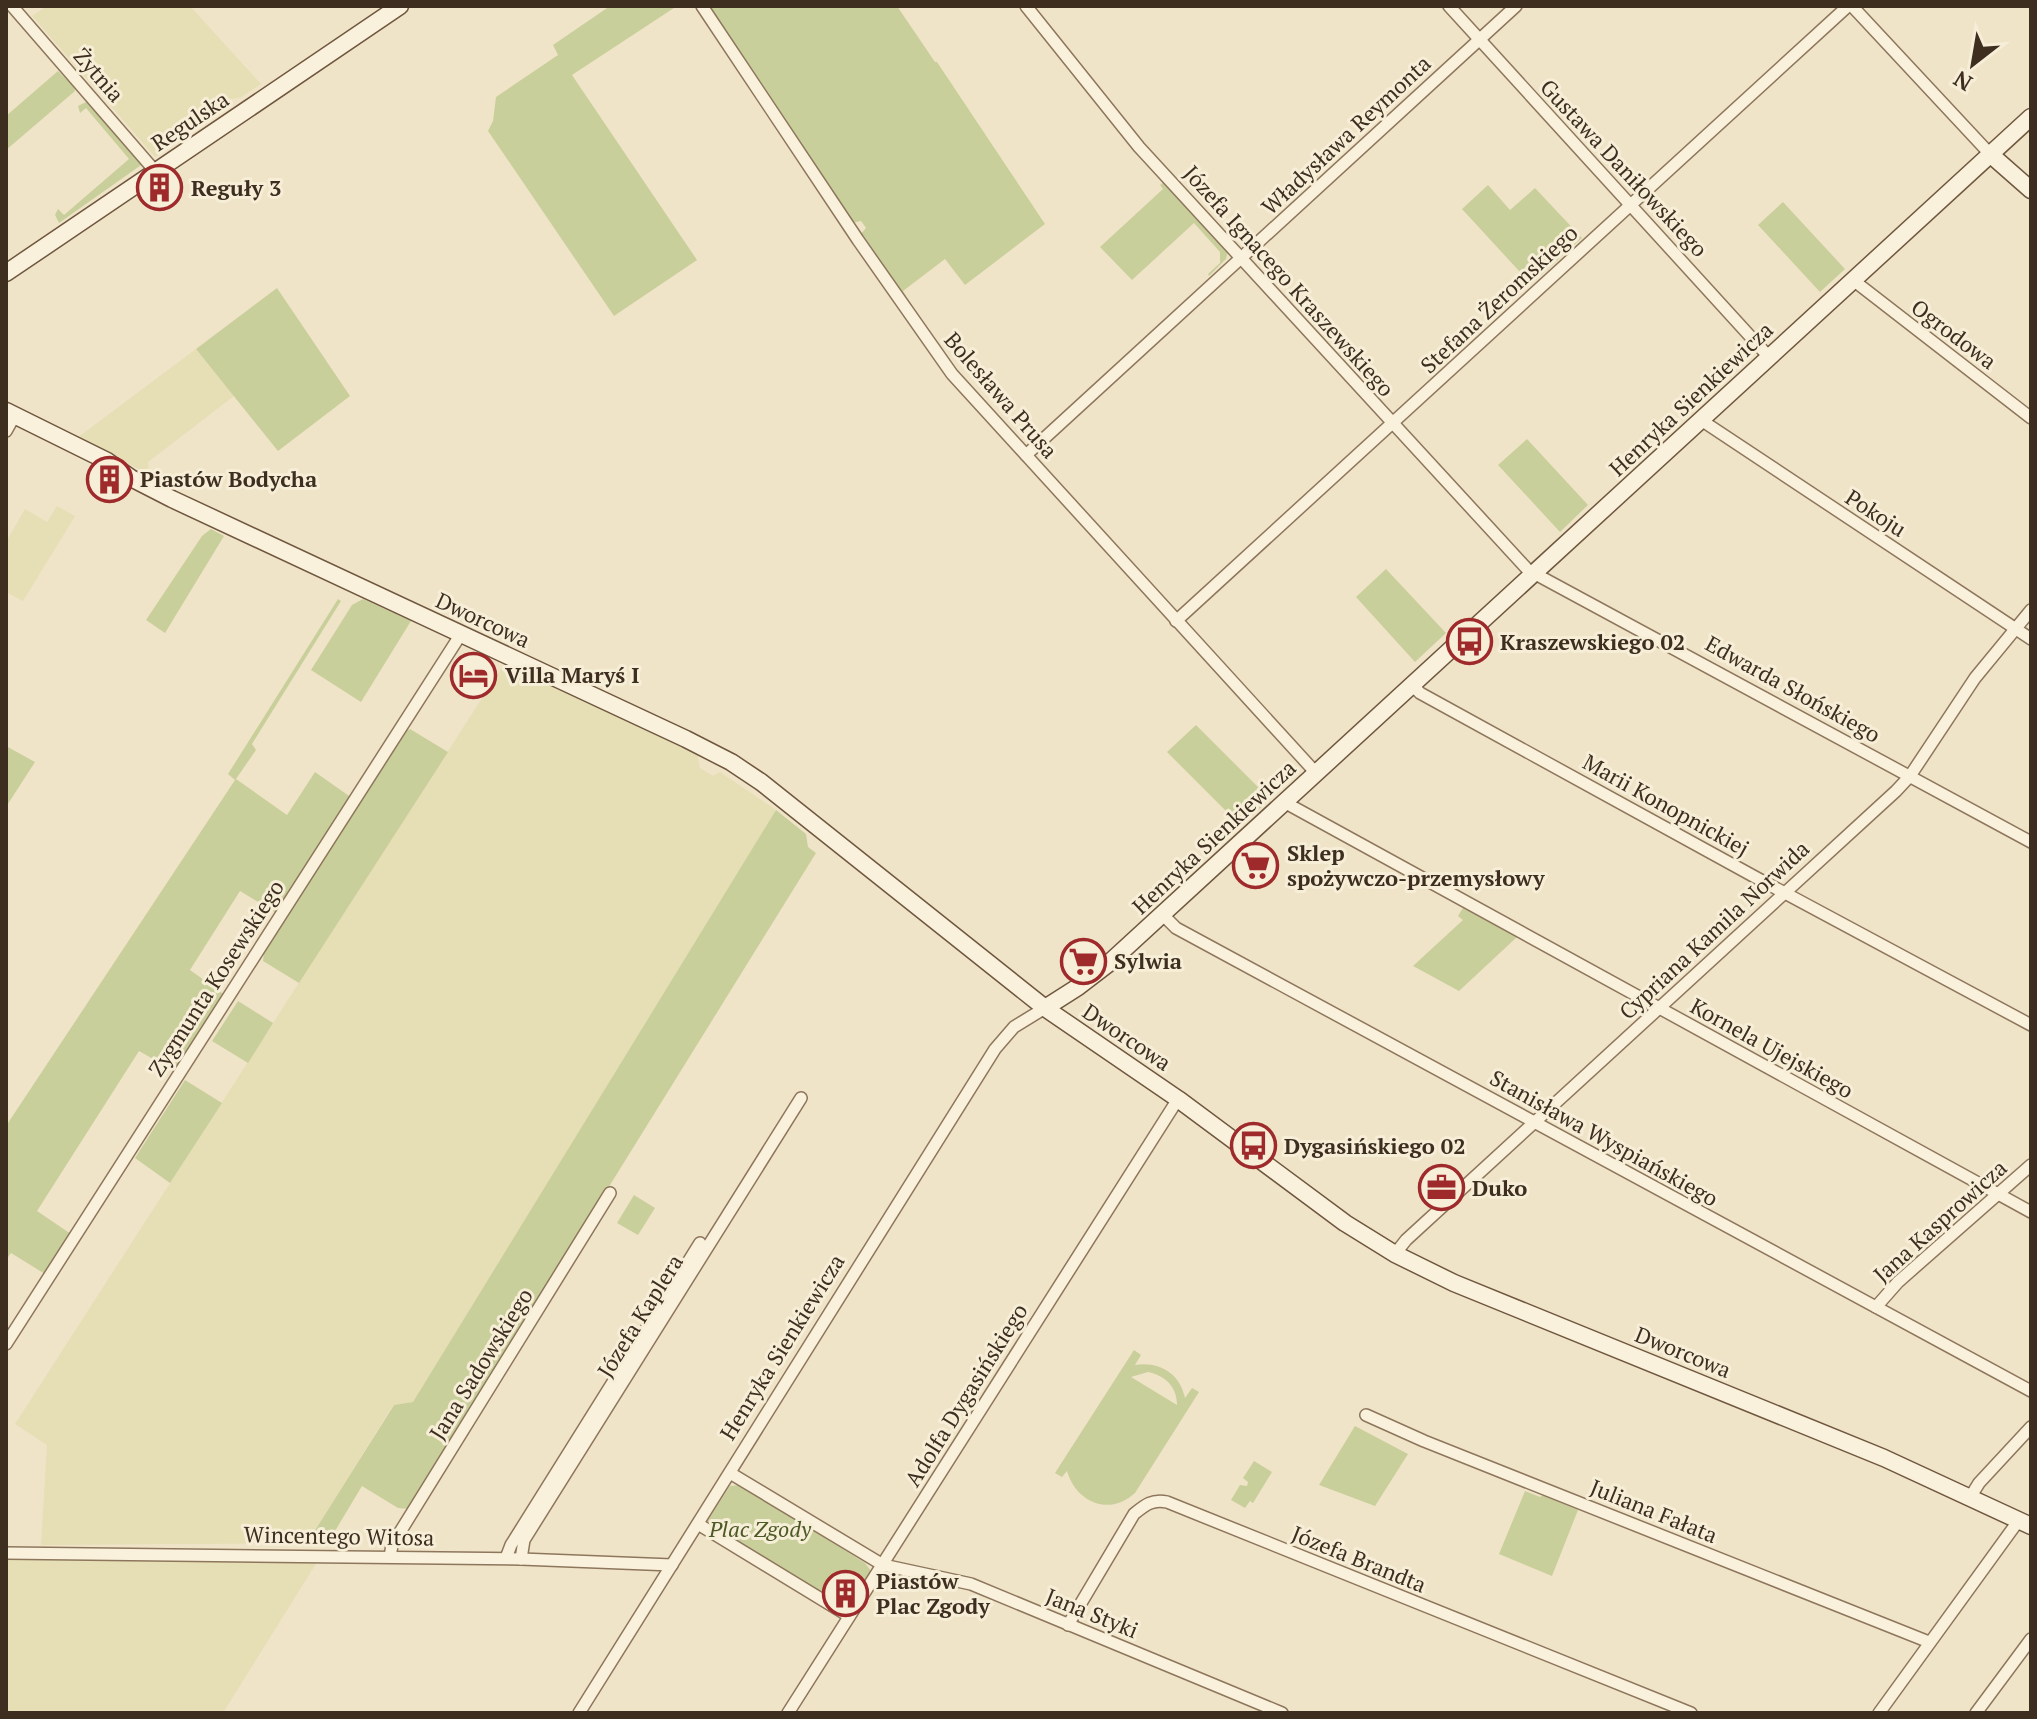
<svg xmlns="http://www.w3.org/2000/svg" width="2037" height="1719" viewBox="0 0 2037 1719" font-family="'PT Serif',serif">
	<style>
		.farmland { fill: #e6deb5 }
		.green { fill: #c9cf9b; fill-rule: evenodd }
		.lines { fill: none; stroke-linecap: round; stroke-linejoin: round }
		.street-casing { stroke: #8d765c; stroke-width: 14 }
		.secondary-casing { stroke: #6f573f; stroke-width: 19 }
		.street { stroke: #faf1dc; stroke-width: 11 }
		.secondary { stroke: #faf1dc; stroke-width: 16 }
		.labels { text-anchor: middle; stroke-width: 6; stroke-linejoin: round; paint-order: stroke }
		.street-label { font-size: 22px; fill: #3d2e20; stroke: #f7eed8 }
		.poi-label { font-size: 22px; font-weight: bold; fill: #3d2e20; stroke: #f7eed8; text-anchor: start }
		.park-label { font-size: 22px; font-style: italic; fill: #4d5a26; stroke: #f7eed8 }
	</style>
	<rect width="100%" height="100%" fill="#f0e4c8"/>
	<!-- farmland -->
	<g class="farmland">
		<polygon points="47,6 190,6 261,84 240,98 229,99 224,110 155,157 104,98 106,92 101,85 97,84 94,87 32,16"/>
		<polygon points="196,349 234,396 148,462 149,474 77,438"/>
		<polygon points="57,506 75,516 23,601 6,592 6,542 25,509 47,522"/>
		<polygon points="504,664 697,754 700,768 713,776 720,772 776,810 413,1402 393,1405 307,1543 41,1545 47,1445 15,1424"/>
		<polygon points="6,1558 317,1562 223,1713 6,1713"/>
	</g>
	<!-- green -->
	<g class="green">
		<polygon points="610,6 677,6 572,75 697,260 614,316 488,131 493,121 496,97 558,55 553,45"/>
		<polygon points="708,6 897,6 935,62 937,62 1045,224 965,285 945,259 903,291 912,306 911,307 860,235 866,228 861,221 852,223"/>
		<polygon points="58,71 74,87 75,91 6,150 6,116"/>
		<polygon points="86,102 144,163 59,223 55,215 58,209 64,215 129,159 86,108 80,113 78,106"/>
		<polygon points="1164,182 1228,251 1226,259 1209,276 1208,274 1220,263 1220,252 1194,223 1132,280 1100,247 1163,189 1160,185"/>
		<polygon points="1488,185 1510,210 1535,188 1582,238 1531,284 1462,209"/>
		<polygon points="1783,202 1845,269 1820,292 1758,225"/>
		<polygon points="277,288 350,396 278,451 196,349"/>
		<polygon points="1527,439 1588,505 1560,532 1498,465"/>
		<polygon points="211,529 224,536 165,633 146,620 202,536"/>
		<polygon points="1386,569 1446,633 1415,662 1356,597"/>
		<polygon points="338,599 341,601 252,744 256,750 236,779 287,815 315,772 352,798 280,912 276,913 240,891 190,970 225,995 176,1072 139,1051 37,1211 71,1234 45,1274 11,1253 6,1260 6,1126 235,780 228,774"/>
		<polygon points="363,599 411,621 361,702 311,670 352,605"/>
		<polygon points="1196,725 1270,799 1241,826 1167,752"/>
		<polygon points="410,729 448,752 299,983 263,961 264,952 405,731"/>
		<polygon points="6,746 35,762 6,807"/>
		<polygon points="776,810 806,834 808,847 816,853 409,1509 398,1508 362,1486 326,1546 307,1543 394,1405 413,1402"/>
		<polygon points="1463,908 1517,937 1459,991 1413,966 1463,920 1458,916"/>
		<polygon points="238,1001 273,1023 248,1063 212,1041"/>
		<polygon points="185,1080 222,1103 170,1183 135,1158"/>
		<polygon points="634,1195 655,1208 638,1235 617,1223"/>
		<path d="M 1134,1350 L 1141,1355 L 1135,1365 C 1159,1361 1180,1373 1185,1398 L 1192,1388 L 1199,1392 L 1135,1493 C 1109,1517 1076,1502 1067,1471 L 1062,1477 L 1055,1473 ZM 1148,1372 C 1166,1376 1177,1387 1177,1405 L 1131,1377 Z"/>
		<polygon points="1355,1426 1408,1454 1375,1506 1319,1485"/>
		<polygon points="1254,1461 1272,1472 1253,1503 1250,1501 1245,1508 1231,1500 1240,1485 1247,1486 1248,1482 1243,1478"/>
		<polygon points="740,1485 865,1563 871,1571 849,1606 845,1609 706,1523 730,1486"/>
		<polygon points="1525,1491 1540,1497 1543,1495 1578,1510 1552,1576 1499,1554"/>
	</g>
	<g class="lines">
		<defs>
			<g id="street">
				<polyline points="12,6 155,171"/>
				<polyline points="702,6 858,240 952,374 1316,773"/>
				<polyline points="1026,6 1139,147 1528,570 2031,842"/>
				<polyline points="1449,6 1769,357"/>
				<polyline points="1852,6 1990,154"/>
				<polyline points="1853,280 2031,418"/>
				<polyline points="1701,420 2031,639"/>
				<polyline points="6,431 15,415"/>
				<polyline points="1026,455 1516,6"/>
				<polyline points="1176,621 1848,6"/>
				<polyline points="1412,685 1420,693 1755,877 2031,1025"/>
				<polyline points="1284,802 2031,1212"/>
				<polyline points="1162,914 1176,928 2031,1391"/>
				<polyline points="1395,1254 1406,1240 1896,791 1910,776 1975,678 2031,610"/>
				<polyline points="1876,1307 1898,1282 2031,1165"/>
				<polyline points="6,1344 461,634"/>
				<polyline points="1366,1415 1424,1441 1929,1642"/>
				<polyline points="730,1473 883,1565 971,1584 1282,1713"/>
				<polyline points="1971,1496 1979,1483 2031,1427"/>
				<polyline points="698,1524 849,1616"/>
				<polyline points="6,1553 521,1559 672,1565"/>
				<polyline points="390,1557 392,1545 610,1193"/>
				<polyline points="506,1558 511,1545 700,1243"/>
				<polyline points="521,1559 524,1540 801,1098"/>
				<path d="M 1068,1625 L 1134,1514 C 1145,1505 1152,1499 1167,1502 L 1691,1713"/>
				<polyline points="579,1713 995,1049 1014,1027 1045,1008"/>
				<polyline points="788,1713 1178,1099"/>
				<polyline points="1879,1713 2019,1520"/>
				<polyline points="1976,1713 2031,1639"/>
			</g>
			<g id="secondary">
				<polyline points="1990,154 2031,190"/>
				<polyline points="6,273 400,6"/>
				<polyline points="6,411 107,461 131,478 172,499 686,739 731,762 761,782 1045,1008 1178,1099 1345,1223 1395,1254 1454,1283 1884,1458 2031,1526"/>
				<polyline points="1045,1008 1078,987 1108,964 2031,117"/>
			</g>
		</defs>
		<!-- street casing -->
		<use href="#street" class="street-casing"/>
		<!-- secondary casing -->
		<use href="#secondary" class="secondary-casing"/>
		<!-- street -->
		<use href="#street" class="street"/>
		<!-- secondary -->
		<use href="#secondary" class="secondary"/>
	</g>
	<!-- icons -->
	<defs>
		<symbol id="building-ring" viewBox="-11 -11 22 22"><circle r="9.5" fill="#f7eed8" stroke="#9e2a2b" stroke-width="1.5"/><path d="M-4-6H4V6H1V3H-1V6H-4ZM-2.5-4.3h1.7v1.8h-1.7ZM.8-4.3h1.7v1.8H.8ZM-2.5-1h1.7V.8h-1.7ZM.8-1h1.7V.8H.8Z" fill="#9e2a2b"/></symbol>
		<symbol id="bus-ring" viewBox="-11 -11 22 22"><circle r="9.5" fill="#f7eed8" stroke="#9e2a2b" stroke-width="1.5"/><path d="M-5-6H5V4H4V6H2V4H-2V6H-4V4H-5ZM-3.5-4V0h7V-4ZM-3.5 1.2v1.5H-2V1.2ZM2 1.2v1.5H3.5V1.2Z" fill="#9e2a2b"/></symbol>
		<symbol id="hotel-ring" viewBox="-11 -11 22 22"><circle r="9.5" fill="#f7eed8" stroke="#9e2a2b" stroke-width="1.5"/><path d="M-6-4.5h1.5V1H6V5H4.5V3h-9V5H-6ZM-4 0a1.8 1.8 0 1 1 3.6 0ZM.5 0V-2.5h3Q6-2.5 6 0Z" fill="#9e2a2b"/></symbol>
		<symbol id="supermarket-ring" viewBox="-11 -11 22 22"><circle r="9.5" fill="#f7eed8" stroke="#9e2a2b" stroke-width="1.5"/><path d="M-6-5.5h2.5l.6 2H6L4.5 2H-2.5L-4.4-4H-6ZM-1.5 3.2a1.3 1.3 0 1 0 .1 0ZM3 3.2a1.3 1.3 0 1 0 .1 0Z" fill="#9e2a2b"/></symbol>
		<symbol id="office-ring" viewBox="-11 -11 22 22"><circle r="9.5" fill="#f7eed8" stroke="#9e2a2b" stroke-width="1.5"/><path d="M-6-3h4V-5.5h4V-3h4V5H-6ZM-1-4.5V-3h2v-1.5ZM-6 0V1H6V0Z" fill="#9e2a2b"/></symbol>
	</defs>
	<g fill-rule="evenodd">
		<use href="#building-ring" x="134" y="162" width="51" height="51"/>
		<use href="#building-ring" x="84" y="454" width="51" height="51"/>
		<use href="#bus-ring" x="1444" y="616" width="51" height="51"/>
		<use href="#hotel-ring" x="448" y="650" width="51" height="51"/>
		<use href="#supermarket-ring" x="1230" y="840" width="51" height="51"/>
		<use href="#supermarket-ring" x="1058" y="936" width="51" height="51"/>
		<use href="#bus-ring" x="1228" y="1120" width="51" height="51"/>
		<use href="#office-ring" x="1416" y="1162" width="51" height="51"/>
		<use href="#building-ring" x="820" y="1568" width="51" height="51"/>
	</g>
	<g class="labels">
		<!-- street labels -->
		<g class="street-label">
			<text transform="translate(99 75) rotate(49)" y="8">Żytnia</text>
			<text transform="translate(190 121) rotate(-34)" y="8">Regulska</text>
			<text transform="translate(1346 135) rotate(-43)" y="8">Władysława Reymonta</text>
			<text transform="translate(1624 168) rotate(47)" y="8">Gustawa Daniłowskiego</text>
			<text transform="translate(1289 281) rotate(48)" y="8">Józefa Ignacego Kraszewskiego</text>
			<text transform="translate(1499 299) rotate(-43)" y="8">Stefana Żeromskiego</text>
			<text transform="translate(1954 334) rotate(37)" y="8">Ogrodowa</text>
			<text transform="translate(1001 395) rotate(49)" y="8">Bolesława Prusa</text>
			<text transform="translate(1691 399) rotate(-43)" y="8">Henryka Sienkiewicza</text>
			<text transform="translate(1876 513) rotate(33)" y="8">Pokoju</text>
			<text transform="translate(483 620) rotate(25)" y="8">Dworcowa</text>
			<text transform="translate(1793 689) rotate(29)" y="8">Edwarda Słońskiego</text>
			<text transform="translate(1666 805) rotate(29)" y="8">Marii Konopnickiej</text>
			<text transform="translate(1214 837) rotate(-43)" y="8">Henryka Sienkiewicza</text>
			<text transform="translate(1714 930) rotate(-43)" y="8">Cypriana Kamila Norwida</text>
			<text transform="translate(216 978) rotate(-57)" y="8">Zygmunta Kosewskiego</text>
			<text transform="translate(1127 1037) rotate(34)" y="8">Dworcowa</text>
			<text transform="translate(1772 1048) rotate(29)" y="8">Kornela Ujejskiego</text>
			<text transform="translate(1604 1138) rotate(29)" y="8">Stanisława Wyspiańskiego</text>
			<text transform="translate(1940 1221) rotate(-42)" y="8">Jana Kasprowicza</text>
			<text transform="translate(640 1316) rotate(-58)" y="8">Józefa Kaplera</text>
			<text transform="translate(782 1347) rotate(-58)" y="8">Henryka Sienkiewicza</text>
			<text transform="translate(1683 1352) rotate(22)" y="8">Dworcowa</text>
			<text transform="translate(481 1364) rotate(-58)" y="8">Jana Sadowskiego</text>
			<text transform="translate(966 1395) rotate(-58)" y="8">Adolfa Dygasińskiego</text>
			<text transform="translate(1654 1511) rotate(22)" y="8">Juliana Fałata</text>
			<text transform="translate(339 1536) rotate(1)" y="8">Wincentego Witosa</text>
			<text transform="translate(1359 1559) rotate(22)" y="8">Józefa Brandta</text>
			<text transform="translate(1092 1613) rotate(22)" y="8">Jana Styki</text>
		</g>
		<!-- poi labels -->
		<g class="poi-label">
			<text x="191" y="196">Reguły 3</text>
			<text x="140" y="487">Piastów Bodycha</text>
			<text x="1500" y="650">Kraszewskiego 02</text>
			<text x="505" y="683">Villa Maryś I</text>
			<text x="1287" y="861">Sklep<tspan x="1287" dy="25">spożywczo-przemysłowy</tspan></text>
			<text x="1114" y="969">Sylwia</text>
			<text x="1284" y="1154">Dygasińskiego 02</text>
			<text x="1472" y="1196">Duko</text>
			<text x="876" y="1589">Piastów<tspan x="876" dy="25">Plac Zgody</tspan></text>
		</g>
		<!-- park labels -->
		<g class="park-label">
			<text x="760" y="1537">Plac Zgody</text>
		</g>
	</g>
	<!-- border -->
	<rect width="2037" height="1719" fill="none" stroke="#3d2e20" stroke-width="16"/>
	<!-- north arrow -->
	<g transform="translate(1973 64) rotate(211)" stroke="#f7eed8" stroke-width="6" paint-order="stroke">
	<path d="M0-6L14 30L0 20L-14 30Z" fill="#3d2e20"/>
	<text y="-12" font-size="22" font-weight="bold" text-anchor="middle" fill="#3d2e20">N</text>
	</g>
</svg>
